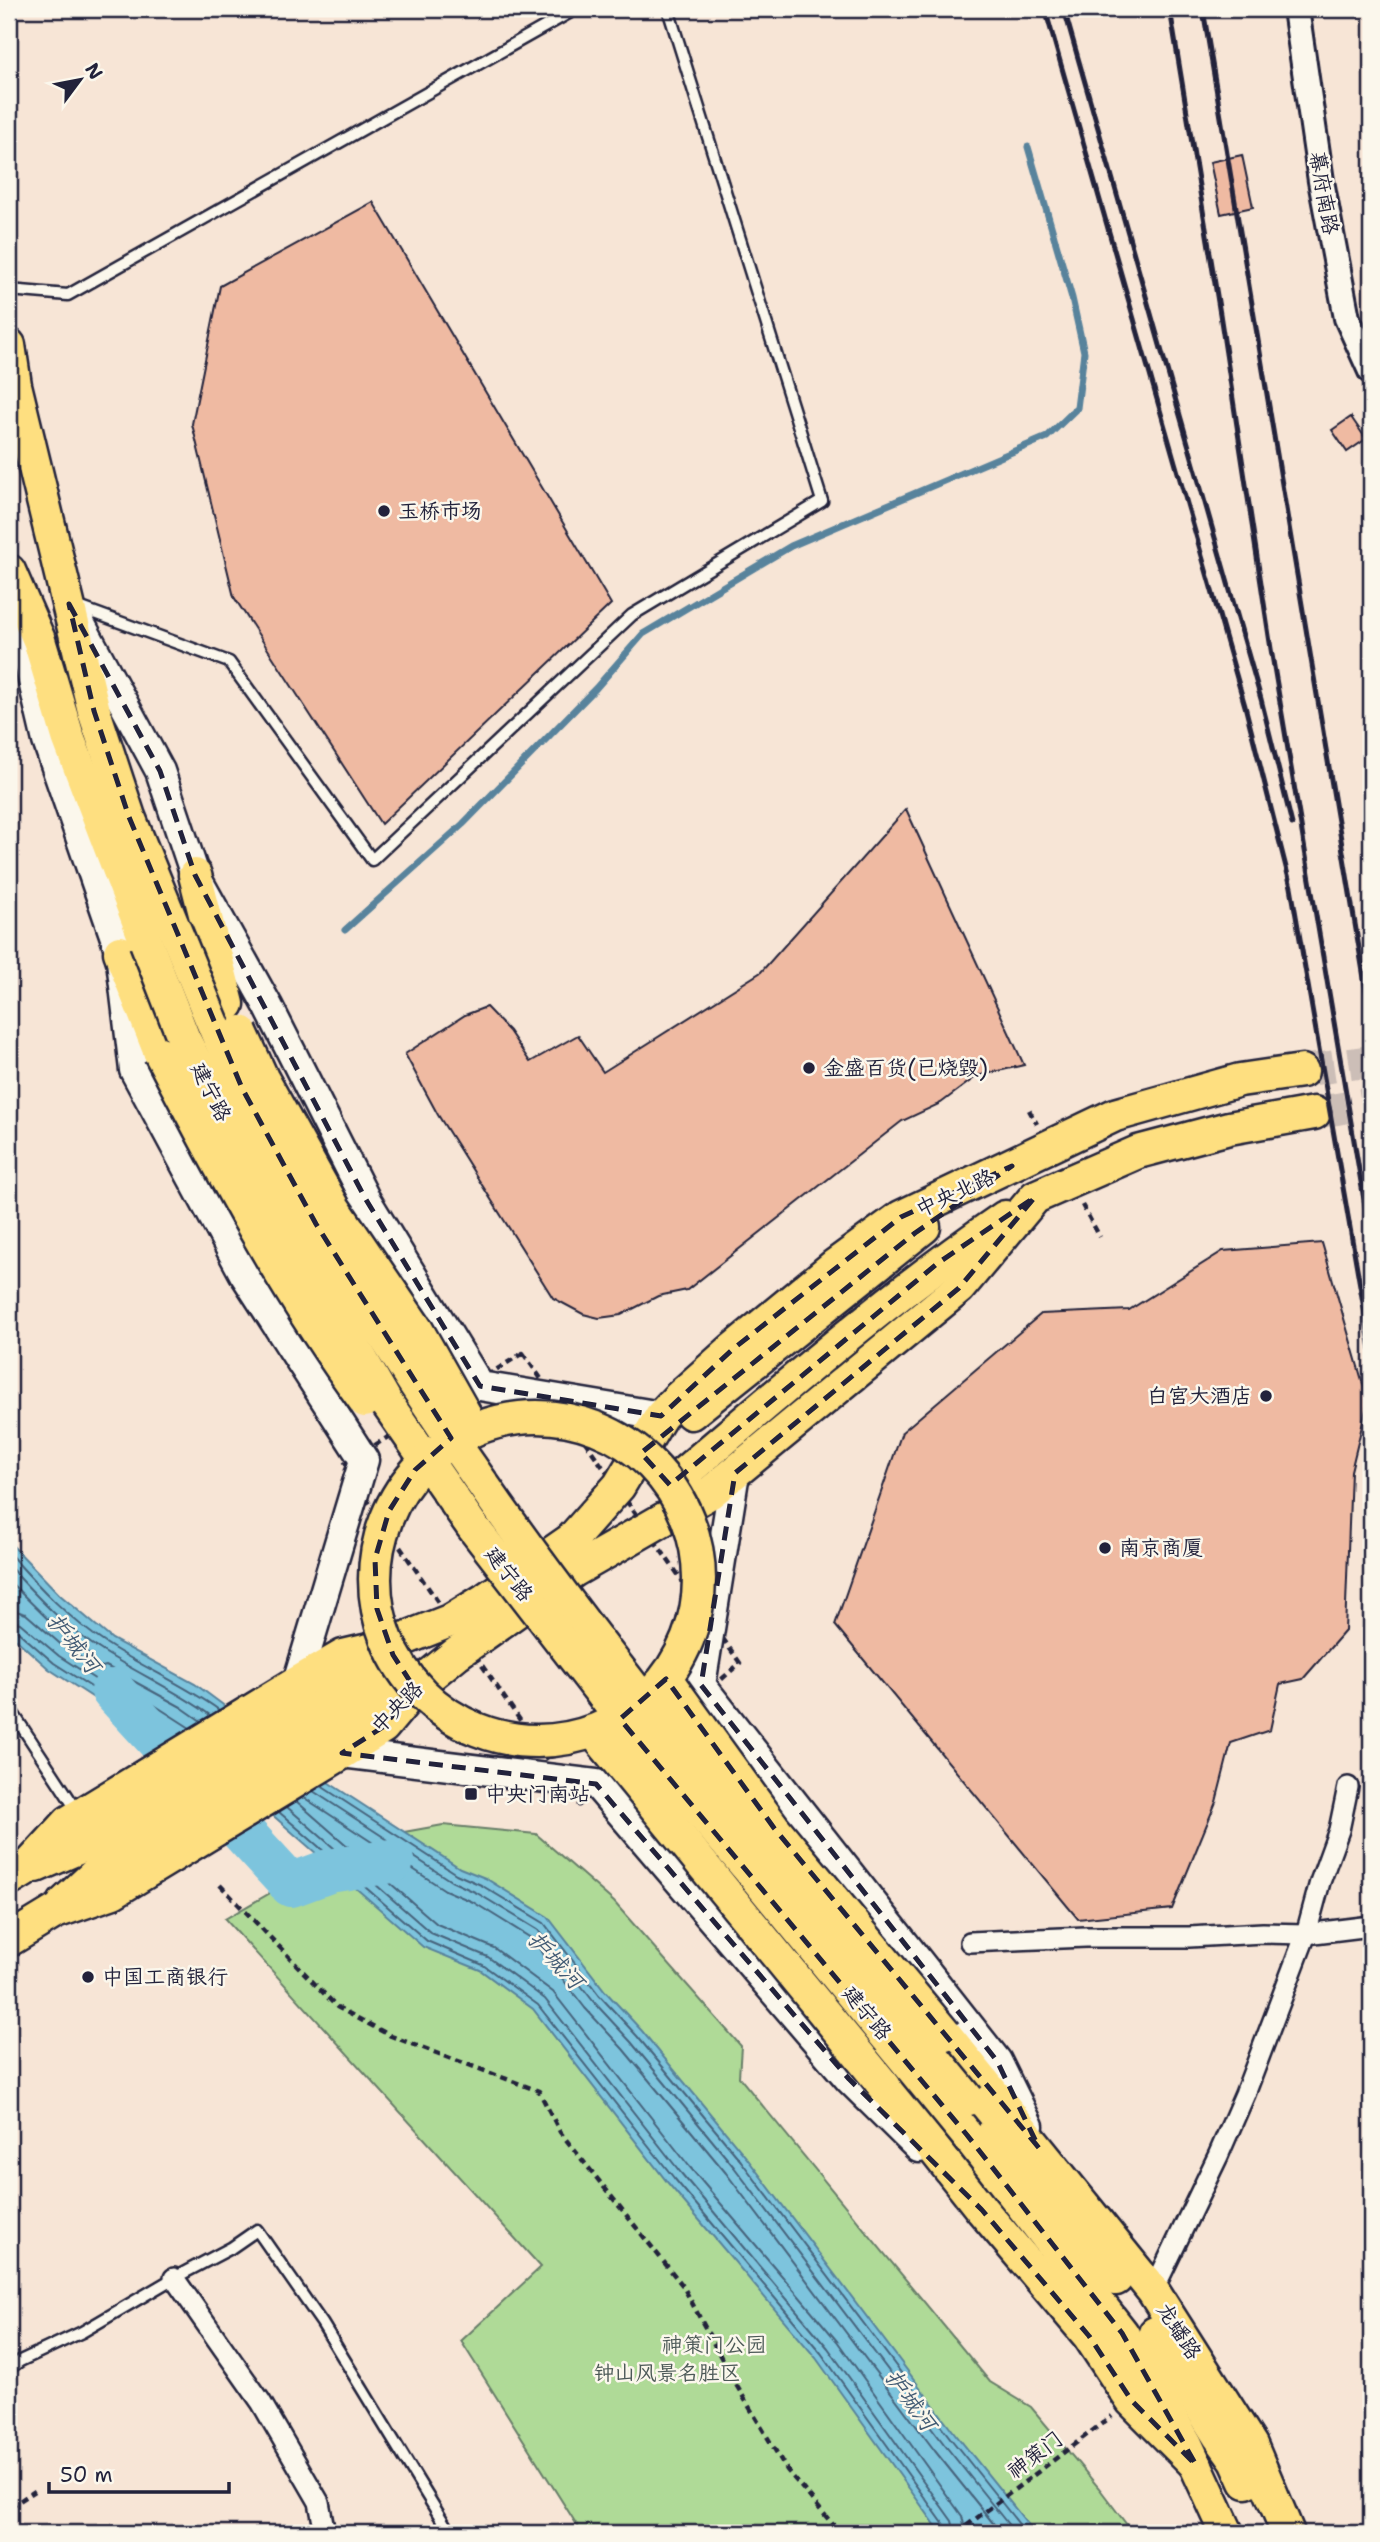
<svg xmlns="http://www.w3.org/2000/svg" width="1380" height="2542" viewBox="0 0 1380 2542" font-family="'Shantell Sans','LXGW WenKai TC',sans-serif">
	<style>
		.green { fill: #afda97; stroke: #687e69; stroke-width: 2 }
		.water { fill: #7dc4dd; stroke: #59839c; stroke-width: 2 }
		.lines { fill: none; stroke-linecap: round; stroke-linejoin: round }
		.shore { stroke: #46637c; stroke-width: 2 }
		.stream { stroke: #59839c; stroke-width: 7 }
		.river { stroke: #7dc4dd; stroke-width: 44 }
		.building { fill: #efbaa2; stroke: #22223b; stroke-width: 2 }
		.primary-tunnel { stroke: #ccbeb7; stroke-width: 32; stroke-dasharray: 32 16; stroke-linecap: butt }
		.service-casing { stroke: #22223b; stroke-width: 15 }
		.minor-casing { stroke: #22223b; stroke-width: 24 }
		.tertiary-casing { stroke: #22223b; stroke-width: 30 }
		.secondary-casing { stroke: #22223b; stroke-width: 33 }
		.primary-casing { stroke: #22223b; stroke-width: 37 }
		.path { stroke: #22223b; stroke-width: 4.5; stroke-dasharray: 7 5; stroke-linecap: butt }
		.service { stroke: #fbf7ec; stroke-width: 10 }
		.minor { stroke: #fbf7ec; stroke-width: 19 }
		.tertiary { stroke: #fbf7ec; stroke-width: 24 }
		.secondary { stroke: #fbf7ec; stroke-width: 28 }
		.primary { stroke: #fedf80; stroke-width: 32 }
		.rail { stroke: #22223b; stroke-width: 5 }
		.primary-bridge-casing { stroke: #22223b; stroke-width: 37; stroke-linecap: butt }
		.primary-bridge { stroke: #fedf80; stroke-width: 32 }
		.marked { fill: none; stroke: #22223b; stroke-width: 5; stroke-dasharray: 14 9; stroke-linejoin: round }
		.poi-dot { fill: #22223b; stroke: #fbf7ec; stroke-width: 2.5 }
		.labels { text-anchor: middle; stroke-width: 5; stroke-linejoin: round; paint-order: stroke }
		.street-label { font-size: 21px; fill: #22223b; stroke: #fbf7ec }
		.poi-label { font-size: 21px; fill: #22223b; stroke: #fbf7ec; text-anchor: start }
		.park-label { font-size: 21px; fill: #4c5957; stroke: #fbf7ec }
		.water-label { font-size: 23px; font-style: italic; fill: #425b74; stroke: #fbf7ec }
	</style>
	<rect width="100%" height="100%" fill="#f7e5d6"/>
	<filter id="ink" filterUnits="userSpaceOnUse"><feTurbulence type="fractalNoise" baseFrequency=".0143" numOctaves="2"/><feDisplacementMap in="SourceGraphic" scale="14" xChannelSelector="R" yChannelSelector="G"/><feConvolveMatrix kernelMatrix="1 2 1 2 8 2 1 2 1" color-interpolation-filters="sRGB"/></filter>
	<g filter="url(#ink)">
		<!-- green -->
		<polygon class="green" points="443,1825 536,1834 614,1902 741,2046 739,2077 990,2382 1031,2407 1099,2488 1133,2533 582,2533 461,2341 541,2267 225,1919 284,1885 289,1871 308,1872 344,1851 393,1834"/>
		<!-- water -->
		<polygon class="water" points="9,1542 60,1595 112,1639 195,1684 320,1777 460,1868 485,1878 548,1917 605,1991 642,2031 746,2157 956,2435 1035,2533 941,2533 816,2358 668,2183 533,2009 480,1970 423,1947 269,1812 49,1669 9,1633"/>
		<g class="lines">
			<!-- shore -->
			<g class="shore">
				<path d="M 9,1553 C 38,1586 70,1620 107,1644 C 144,1668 183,1684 219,1710"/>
				<path d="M 9,1566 C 37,1597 68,1630 104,1652 C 139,1674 177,1691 210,1715"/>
				<polyline points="9,1581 68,1639 92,1657 92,1661 88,1662 65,1648 26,1614 9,1609"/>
				<polyline points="9,1620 20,1623 59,1656 180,1734"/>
				<polyline points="9,1629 16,1630 54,1663 172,1739"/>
				<polyline points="190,1728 103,1672 102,1667 106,1666 181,1707 201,1721"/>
				<polyline points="321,1786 456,1874 481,1885 544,1923 599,1995 637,2036 741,2161 951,2439 1026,2533"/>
				<polyline points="313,1791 451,1881 477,1893 538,1930 593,2001 631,2042 734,2167 944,2444 1015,2533"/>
				<polyline points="303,1797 445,1890 473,1902 531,1938 585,2008 623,2049 726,2173 935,2451 1001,2533"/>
				<polyline points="296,1801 437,1924 494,1948 553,1992 689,2166 837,2341 962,2516 966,2533"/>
				<polyline points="287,1807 431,1933 488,1957 545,1999 681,2173 828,2348 952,2521 955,2533"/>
				<polyline points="279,1812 427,1941 483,1965 538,2005 674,2178 821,2353 945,2526 947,2533"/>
			</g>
			<!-- stream -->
			<polyline class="stream" points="345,930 463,824 596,688 643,634 791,546 1047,437 1077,408 1084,352 1072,298 1028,147"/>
			<!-- river -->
			<polyline class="river" points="113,1691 291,1885 329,1871 392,1861"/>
		</g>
		<!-- building -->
		<g class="building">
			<polygon points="1242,155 1253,207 1221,214 1210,162"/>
			<polygon points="373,202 611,604 381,824 234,597 192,424 220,286"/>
			<polygon points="1351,417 1366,439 1347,452 1332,430"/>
			<polygon points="906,809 1024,1065 977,1076 941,1103 902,1121 687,1290 658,1296 621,1315 599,1318 583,1314 553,1298 438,1115 405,1054 465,1015 486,1007 509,1031 530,1062 578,1035 603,1072 761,972"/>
			<polygon points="1322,1243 1368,1401 1351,1471 1345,1631 1303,1679 1280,1684 1270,1730 1231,1743 1216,1802 1172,1909 1078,1919 835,1625 902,1432 1041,1314 1129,1310 1223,1251"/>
		</g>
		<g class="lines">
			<!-- primary-tunnel -->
			<g class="primary-tunnel">
				<polyline points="1302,1071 1371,1061"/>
				<polyline points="1314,1113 1371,1103"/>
			</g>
			<defs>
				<g id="service">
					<polyline points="9,290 68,295 576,9"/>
					<polyline points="76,606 229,662 372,860 632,615 822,501 668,9"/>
					<polyline points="9,1707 78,1812"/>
					<polyline points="9,2369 20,2361 82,2332 174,2278 231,2248 257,2230 322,2323 450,2533"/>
				</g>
				<g id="minor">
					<polyline points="970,1942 1086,1937 1189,1937 1263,1933 1306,1934 1371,1926"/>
					<polyline points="174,2278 261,2402 319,2502 324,2528 316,2533"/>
					<polyline points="1153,2291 1218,2156 1245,2094 1306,1934 1320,1882 1339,1830 1348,1787"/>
				</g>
				<polyline id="tertiary" points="1296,9 1321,181 1347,318 1371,371"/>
				<g id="secondary">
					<polyline points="17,613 47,741 120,952 134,1070 244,1274 364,1460 297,1683"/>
					<polyline points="79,621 160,771 195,875 268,1006 365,1198 480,1386 661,1416"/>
					<polyline points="735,1473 701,1685 997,2061 1029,2126"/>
					<polyline points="342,1753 596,1784 849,2079 919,2148"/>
				</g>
				<g id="primary">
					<polyline points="9,345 15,385 94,711 129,817 174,928"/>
					<polyline points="9,571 39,640 68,737 146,942"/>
					<polyline points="195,875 228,1004"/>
					<polyline points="120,952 160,1053"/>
					<polyline points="691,1413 924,1227"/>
					<path d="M 670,1485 C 779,1393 886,1298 1005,1217"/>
					<polyline points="36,1866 87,1844 152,1806 393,1655"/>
					<polyline points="9,1880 24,1871 69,1822 297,1683 343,1656 386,1646 452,1620 486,1599 571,1540 619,1486 661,1416 678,1398 733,1349 834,1266 901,1217 1115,1115 1240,1080 1302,1071"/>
					<polyline points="64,1903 104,1866 409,1679"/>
					<polyline points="9,1940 55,1912 113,1892 342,1753 383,1727 418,1685 456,1654 575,1570 711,1492 959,1288 1035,1197 1138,1152 1229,1128 1314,1113"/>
					<polyline points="945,2034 1153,2291 1251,2445 1288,2533"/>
					<polyline points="885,2087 982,2210 1089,2336 1132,2401 1196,2465"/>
					<polyline points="968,2099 1116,2279"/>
					<polyline points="967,2135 1122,2333 1186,2444 1227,2533"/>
					<polyline points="1155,2333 1219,2436 1236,2460 1246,2482"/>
				</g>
			</defs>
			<!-- service casing -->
			<use href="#service" class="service-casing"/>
			<!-- minor casing -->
			<use href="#minor" class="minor-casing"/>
			<!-- tertiary casing -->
			<use href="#tertiary" class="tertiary-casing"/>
			<!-- secondary casing -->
			<use href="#secondary" class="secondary-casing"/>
			<!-- primary casing -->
			<use href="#primary" class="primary-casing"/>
			<!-- path -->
			<g class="path">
				<polyline points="1029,1110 1037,1124"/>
				<polyline points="1082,1205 1100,1237"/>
				<polygon points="523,1353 740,1663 579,1805 343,1465"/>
				<polyline points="220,1885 337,2007 391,2036 539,2091 560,2132 683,2286 732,2378 787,2470 840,2533"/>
				<polyline points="10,2507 35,2491"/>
				<polyline points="957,2533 1112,2416"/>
			</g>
			<!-- service -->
			<use href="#service" class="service"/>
			<!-- minor -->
			<use href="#minor" class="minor"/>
			<!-- tertiary -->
			<use href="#tertiary" class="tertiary"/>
			<!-- secondary -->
			<use href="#secondary" class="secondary"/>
			<!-- primary -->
			<use href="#primary" class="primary"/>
			<!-- rail -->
			<g class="rail">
				<polyline points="1045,9 1245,706 1291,887 1371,1349"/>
				<polyline points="1064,9 1261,699 1292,824"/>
				<polyline points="1170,9 1220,314 1271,649 1371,1241"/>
				<polyline points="1203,9 1371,1020"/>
			</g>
			<defs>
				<g id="primary-bridge">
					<path d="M 174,928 C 197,982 217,1040 245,1092 C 319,1236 404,1374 498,1506 C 644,1712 809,1904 968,2099"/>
					<polyline points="146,942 184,1039 231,1132 386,1402 472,1526 630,1730 753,1874 967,2135"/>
					<polyline points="241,1032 262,1078 334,1208 417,1330 473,1429"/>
					<path d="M 160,1053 C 222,1173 285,1292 365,1401"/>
					<circle cx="537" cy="1579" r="162"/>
					<polyline points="666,1679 774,1828 945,2034"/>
					<polyline points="594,1732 885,2087"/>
				</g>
			</defs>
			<!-- primary-bridge casing -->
			<use href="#primary-bridge" class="primary-bridge-casing"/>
			<!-- primary-bridge -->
			<use href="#primary-bridge" class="primary-bridge"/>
		</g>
	</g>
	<!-- marked area -->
	<path class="marked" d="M 69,604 L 160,771 L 195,875 L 365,1198 L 480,1386 L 661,1416 L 733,1349 L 901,1217 L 1012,1166 L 915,1233 L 641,1453 L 670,1485 L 938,1263 L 1035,1197 L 959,1288 L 735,1473 L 701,1685 L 997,2061 L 1039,2148 L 774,1828 L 666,1679 L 620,1719 L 967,2135 L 1090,2292 L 1122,2333 L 1196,2465 L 1132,2401 L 1089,2336 L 982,2210 L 849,2079 L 596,1784 L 342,1753 L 383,1727 L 415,1689 L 393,1655 L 377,1609 L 375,1559 L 389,1511 L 415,1470 L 451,1438 L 316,1224 L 242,1088 L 129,817 L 94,711 Z"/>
	<!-- markers -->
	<g class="poi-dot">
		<circle cx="384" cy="511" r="7"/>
		<circle cx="809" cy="1068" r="7"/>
		<circle cx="1266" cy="1396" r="7"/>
		<circle cx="1105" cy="1548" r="7"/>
		<rect x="464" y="1787" width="14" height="14" rx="3.5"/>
		<circle cx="88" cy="1977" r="7"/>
	</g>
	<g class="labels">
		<!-- street labels -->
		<g class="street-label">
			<text transform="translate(1324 193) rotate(80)" y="7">幕府南路</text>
			<text transform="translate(211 1092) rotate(63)" y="7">建宁路</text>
			<text transform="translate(955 1193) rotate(-25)" y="7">中央北路</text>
			<text transform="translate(509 1574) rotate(52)" y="7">建宁路</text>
			<text transform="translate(397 1707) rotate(-45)" y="7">中央路</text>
			<text transform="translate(867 2013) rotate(50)" y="7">建宁路</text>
			<text transform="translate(1179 2331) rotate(57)" y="7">龙蟠路</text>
			<text transform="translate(1035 2455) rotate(-37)" y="7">神策门</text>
		</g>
		<!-- poi labels -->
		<g class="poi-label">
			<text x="398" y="518">玉桥市场</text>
			<text x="823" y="1075">金盛百货(已烧毁)</text>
			<text x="1252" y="1403" text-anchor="end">白宫大酒店</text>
			<text x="1119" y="1555">南京商厦</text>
			<text x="485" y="1801">中央门南站</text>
			<text x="102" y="1984">中国工商银行</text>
		</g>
		<!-- park labels -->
		<g class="park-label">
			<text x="714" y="2352">神策门公园</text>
			<text x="667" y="2380">钟山风景名胜区</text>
		</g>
		<!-- water labels -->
		<g class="water-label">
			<text transform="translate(74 1643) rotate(51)" y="8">护城河</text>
			<text transform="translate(556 1960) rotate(47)" y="8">护城河</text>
			<text transform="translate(911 2400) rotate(54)" y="8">护城河</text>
		</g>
	</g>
	<!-- margin -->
	<rect width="1380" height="2542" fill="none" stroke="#fbf7ec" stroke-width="35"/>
	<rect x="18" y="18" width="1345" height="2507" fill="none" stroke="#22223b" stroke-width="2.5" filter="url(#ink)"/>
	<!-- north arrow -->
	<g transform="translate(80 80) rotate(58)" stroke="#fbf7ec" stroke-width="5" paint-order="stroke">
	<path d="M0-5L12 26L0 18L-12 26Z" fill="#22223b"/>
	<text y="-10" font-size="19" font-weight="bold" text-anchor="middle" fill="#22223b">N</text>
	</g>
	<!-- scale -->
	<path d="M49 2482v10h180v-10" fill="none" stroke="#22223b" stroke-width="3.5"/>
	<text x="60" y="2482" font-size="21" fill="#22223b" stroke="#fbf7ec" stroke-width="5" paint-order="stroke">50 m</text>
</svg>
